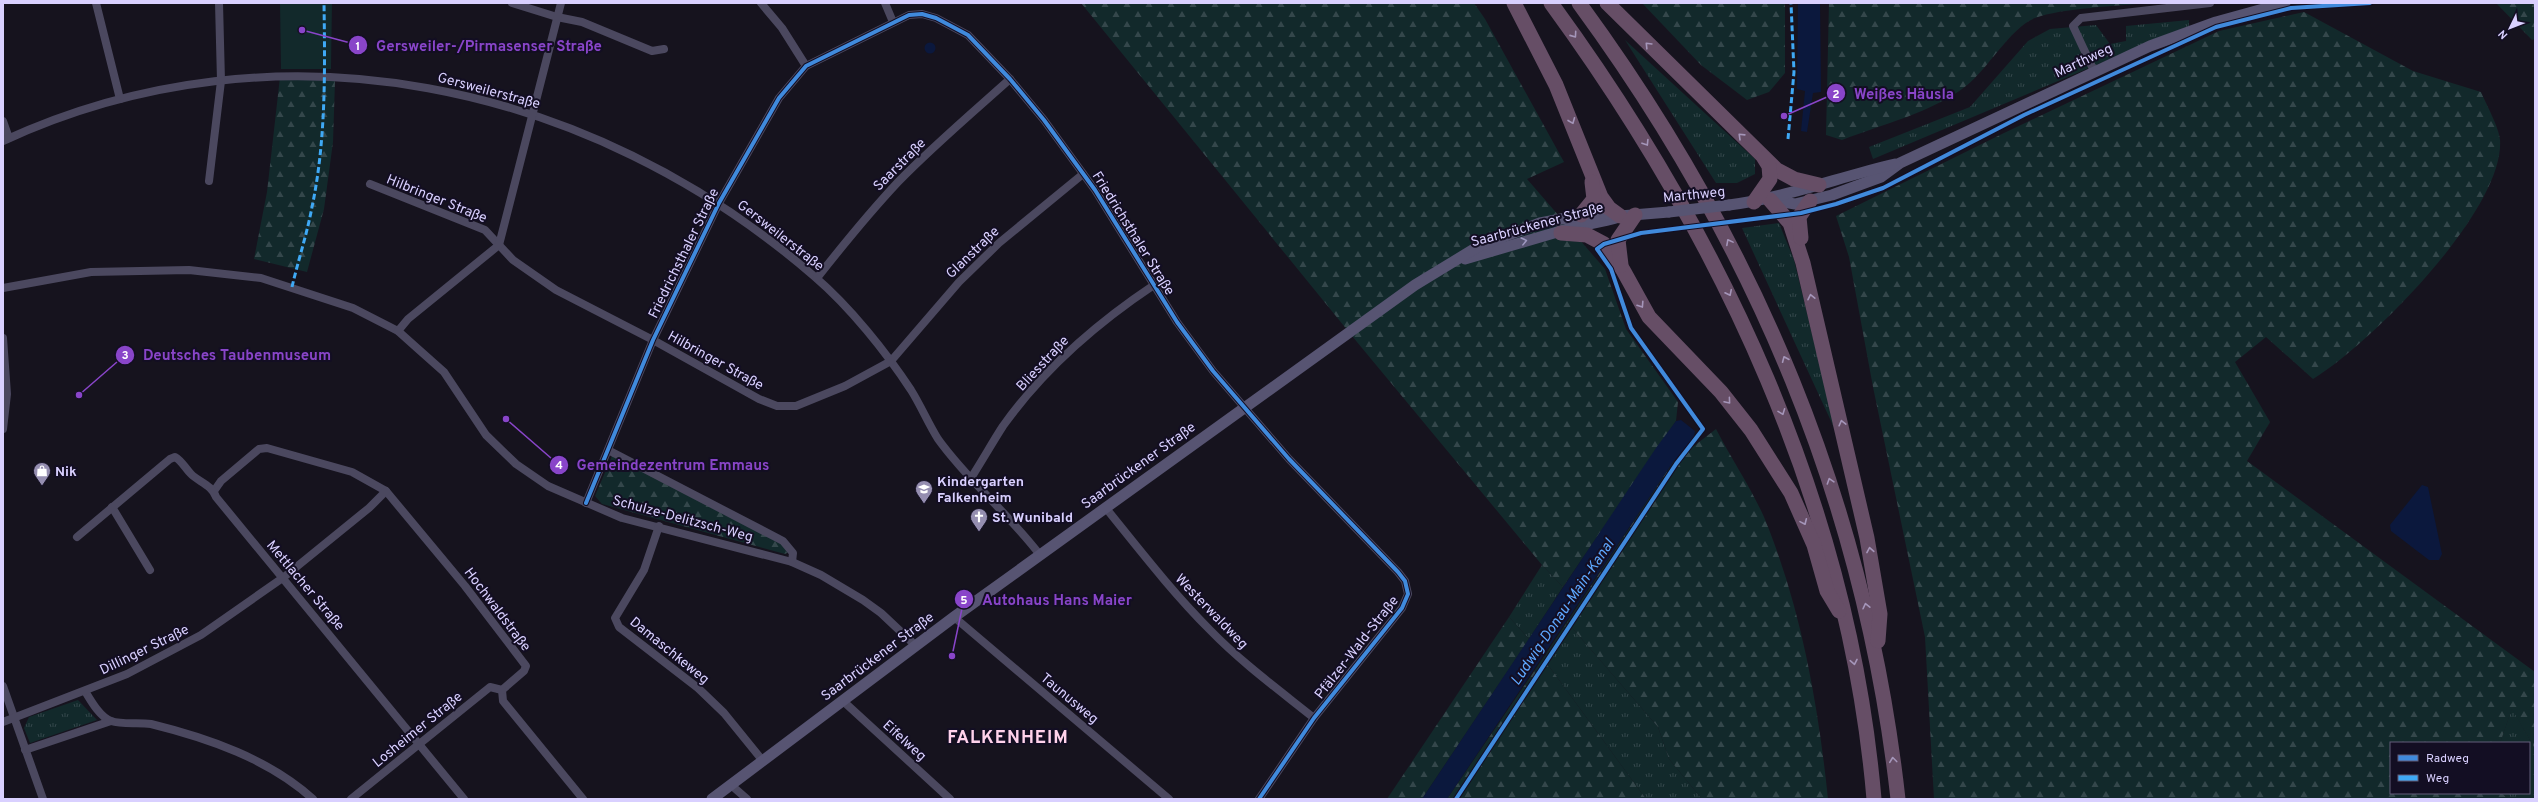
<svg xmlns="http://www.w3.org/2000/svg" width="2538" height="802" viewBox="0 0 2538 802" font-family="Overpass,sans-serif">
	<style>
		.grass { fill: url(#grass-tufts) }
		.forest { fill: url(#forest-firs) }
		.green { fill: #12292b }
		.water { fill: #0b183d }
		.lines { fill: none; stroke-linecap: round; stroke-linejoin: round }
		.street { stroke: #4b485f; stroke-width: 8 }
		.secondary { stroke: #575472; stroke-width: 11 }
		.highway { stroke: #664e66; stroke-width: 15 }
		.secondary-bridge { stroke: #575472; stroke-width: 11 }
		.quiet { stroke: #3fa9f5; stroke-width: 3; stroke-dasharray: 6 3; stroke-linecap: butt }
		.cycleway-casing { stroke: #130e23; stroke-width: 6 }
		.cycleway { stroke: #408adc; stroke-width: 4 }
		.oneway { stroke: #a596ba }
		.oneway2 { stroke: #9e98c0 }
		.labels { text-anchor: middle; stroke-width: 4; stroke-linejoin: round; paint-order: stroke }
		.street-label { font-size: 14px; fill: #d9d0ff; stroke: #130e23 }
		.poi-label { font-size: 14px; font-weight: bold; fill: #d9d0ff; stroke: #130e23; text-anchor: start }
		.water-label { font-size: 15px; font-style: italic; fill: #5ea8ff; stroke: #130e23 }
		.district-label { font-size: 18px; font-weight: bold; letter-spacing: 1px; fill: #ffd2eb; stroke: #130e23 }
		.leader { fill: none; stroke: #8945c9; stroke-width: 1.5 }
		.callout-dot { fill: #8945c9; stroke: #130e23; stroke-width: 1.5 }
		.mark-label { font-size: 12px; text-anchor: middle; font-weight: bold; fill: #fff }
		.callout-label { font-size: 15px; text-anchor: middle; font-weight: bold; fill: #8945c9; stroke: #130e23; stroke-width: 4; stroke-linejoin: round; paint-order: stroke }
	</style>
	<defs>
		<pattern id="grass-tufts" width="24" height="20" patternUnits="userSpaceOnUse"><rect width="24" height="20" fill="#12292b"/><path d="M3 7l-1-3M5 7V3M7 7l1-3M15 17l-1-3M17 17v-4M19 17l1-3" fill="none" stroke="#34474b"/></pattern>
		<pattern id="forest-firs" width="22" height="20" patternUnits="userSpaceOnUse"><rect width="22" height="20" fill="#12292b"/><path d="M5 1l3.5 6h-7zM16 11l3.5 6h-7z" fill="#34474b"/></pattern>
	</defs>
	<rect width="100%" height="100%" fill="#16131e"/>
	<!-- grass -->
	<g class="grass">
		<polygon points="2189,20 2189,26 1873,159 1869,147 1970,107 2028,41 2050,29 2096,25 2110,44 2126,41 2126,26"/>
		<polygon points="1625,40 1755,159 1755,174 1737,183 1716,183"/>
		<polygon points="1779,223 1794,260 1836,432 1742,228"/>
		<polygon points="1542,565 1563,587 1529,639 1509,617"/>
		<polygon points="1567,622 1658,727 1669,759 1702,799 1646,799 1543,658"/>
		<polygon points="78,700 97,720 30,743 24,728 29,717"/>
		<polygon points="2512,708 2535,749 2535,799 2509,799 2501,793 2529,793 2529,743 2500,743"/>
	</g>
	<!-- forest -->
	<g class="forest">
		<polygon points="1081,3 1474,3 1485,19 1564,162 1527,179 1605,269 1626,329 1678,402 1676,421 1563,587 1542,565 1357,342"/>
		<polygon points="1642,3 1785,3 1785,73 1769,92 1747,100 1701,65"/>
		<path d="M 1829,3 L 2149,3 C 2118,6 2062,8 2035,18 C 2011,27 1987,70 1966,86 C 1931,113 1883,124 1842,140 L 1826,135 Z"/>
		<polygon points="2496,3 2535,3 2535,39 2532,40"/>
		<path d="M 2304,12 L 2413,71 L 2481,92 C 2486,104 2499,127 2500,140 C 2505,210 2369,345 2313,379 L 2266,337 L 2235,362 L 2270,422 L 2247,461 L 2535,672 L 2535,749 L 2512,709 L 2500,743 L 2391,743 L 2391,793 L 2501,793 L 2509,799 L 1934,799 L 1925,637 L 1873,387 L 1849,257 L 1836,216 L 2004,133 L 2219,31 Z"/>
		<polygon points="280,77 335,81 333,142 324,209 307,272 254,259 267,192"/>
		<path d="M 1716,429 C 1731,458 1751,488 1764,517 C 1801,607 1818,703 1828,799 L 1702,799 L 1669,759 L 1658,727 L 1567,622 L 1673,462 Z"/>
		<polygon points="612,456 788,547 789,552 785,554 602,504 595,496"/>
		<polygon points="1509,617 1529,639 1422,799 1387,799"/>
		<polygon points="1543,658 1646,799 1447,799"/>
	</g>
	<!-- green -->
	<polygon class="green" points="280,3 332,3 331,69 281,69"/>
	<!-- water -->
	<g class="water">
		<polygon points="1798,3 1820,3 1821,92 1813,93 1807,132 1801,131 1805,91 1797,89"/>
		<circle cx="930" cy="48" r="5.5"/>
		<polygon points="1681,420 1695,431 1694,437 1673,462 1447,799 1422,799 1656,448 1676,421"/>
		<polygon points="2422,485 2428,487 2442,554 2439,560 2429,560 2391,531 2390,525"/>
	</g>
	<g class="lines">
		<!-- street -->
		<g class="street">
			<polyline points="96,3 120,99"/>
			<polyline points="512,3 557,17 582,22 652,51 664,49"/>
			<polyline points="761,3 782,28 806,66"/>
			<polyline points="885,3 893,22"/>
			<polyline points="2094,71 2073,26 2081,18 2210,3"/>
			<polyline points="3,121 9,138"/>
			<path d="M 3,141 C 278,14 591,82 815,277 C 850,307 886,352 911,390 C 921,406 928,423 938,439 C 968,481 1009,514 1040,555"/>
			<polyline points="209,181 221,81 219,3"/>
			<polyline points="370,184 485,230 513,260 556,290 653,340 759,399 777,406 796,406 845,386 891,361 959,282 999,243 1083,174"/>
			<path d="M 817,278 C 843,245 869,213 898,182 C 933,146 972,113 1010,79"/>
			<polyline points="3,288 91,272 189,270 261,278 353,308 398,331 417,348 444,372 486,435 516,464 548,486 622,518 792,562 821,575 863,600 881,613 916,646"/>
			<polyline points="398,331 408,319 499,245 561,3"/>
			<polyline points="3,338 7,394 3,429"/>
			<polyline points="608,450 783,541 793,553 792,562"/>
			<path d="M 971,478 C 982,461 992,443 1003,426 C 1043,370 1097,323 1154,285"/>
			<polyline points="214,491 221,481 259,449 267,448 352,472 386,491 465,586 526,666 524,671 502,690 503,701 583,799"/>
			<polyline points="586,503 653,340 719,203 779,98 806,66 909,15 922,14 936,18 968,35 1010,79 1044,120 1095,190 1177,322 1213,371 1289,459 1398,572 1405,581 1408,594 1402,608 1314,718 1259,799"/>
			<polyline points="112,507 150,570"/>
			<path d="M 1105,507 C 1139,549 1172,592 1210,630 C 1242,663 1279,690 1314,718"/>
			<polyline points="659,526 644,570 615,618 619,627 698,688 724,713 763,761"/>
			<path d="M 77,537 L 170,459 L 175,457 C 182,461 185,468 191,474 C 199,482 212,485 216,497 L 464,799"/>
			<polyline points="954,617 1169,799"/>
			<polyline points="3,686 43,799"/>
			<path d="M 85,691 C 91,701 100,717 111,721 C 123,725 138,722 151,724 C 208,738 269,759 313,799"/>
			<polyline points="843,701 950,799"/>
			<polyline points="3,722 127,674 201,635 284,577 369,508 386,491"/>
			<polyline points="25,750 111,721"/>
			<polyline points="731,785 747,799"/>
			<polyline points="351,799 490,687 502,690"/>
		</g>
		<!-- secondary -->
		<g class="secondary">
			<polyline points="1770,200 1795,204 1832,195 1881,177 1900,163 2150,46 2216,22 2285,3"/>
			<path d="M 1729,205 C 1785,198 1839,177 1895,164"/>
			<path d="M 1465,259 C 1500,249 1536,238 1571,228 C 1588,224 1603,222 1619,217"/>
			<polyline points="712,799 954,617 1415,285 1479,246 1540,223 1598,212 1620,216 1669,212"/>
		</g>
		<!-- highway -->
		<g class="highway">
			<polyline points="1514,3 1556,85 1601,197 1609,208 1620,216"/>
			<path d="M 1551,3 C 1722,237 1849,507 1874,799"/>
			<path d="M 1579,3 C 1755,243 1865,503 1898,799"/>
			<polyline points="1607,3 1777,170 1794,179 1819,185"/>
			<polyline points="1770,200 1790,223 1803,263 1867,538 1880,614 1878,641"/>
			<polyline points="1754,202 1770,179 1769,166 1764,158"/>
			<polyline points="1581,215 1594,199 1592,182"/>
			<polyline points="1561,233 1587,235 1604,244 1623,270 1649,317 1721,392 1751,430 1791,493 1814,545 1827,591 1839,611"/>
			<polyline points="1801,238 1799,217 1810,201"/>
			<polyline points="1621,265 1618,240 1635,215"/>
		</g>
		<!-- secondary-bridge -->
		<polyline class="secondary-bridge" points="1669,212 1729,205"/>
		<!-- quiet -->
		<g class="quiet">
			<polyline points="1788,139 1794,72 1791,3"/>
			<path d="M 292,287 C 298,261 307,234 312,207 C 326,141 325,71 324,3"/>
		</g>
		<defs>
			<g id="cycleway">
				<polyline points="586,503 653,340 719,203 779,98 806,66 909,15 922,14 936,18 968,35 1010,79 1044,120 1095,190 1177,322 1213,371 1289,459 1398,572 1405,581 1408,594 1402,608 1314,718 1259,799"/>
				<polyline points="1456,799 1676,464 1703,429 1631,328 1611,269 1597,249 1604,244 1641,233 1801,213 1836,204 1883,188 2024,115 2216,27 2291,8 2370,3"/>
			</g>
		</defs>
		<!-- cycleway casing -->
		<use href="#cycleway" class="cycleway-casing"/>
		<!-- cycleway -->
		<use href="#cycleway" class="cycleway"/>
	</g>
	<!-- one-way arrows -->
	<defs><path id="oneway-chevron" d="M-2-3.5L2.5 0L-2 3.5" fill="none" stroke-width="1.6" stroke-linecap="round" stroke-linejoin="round"/></defs>
	<g class="oneway">
		<use href="#oneway-chevron" transform="translate(1574 35) rotate(55)"/>
		<use href="#oneway-chevron" transform="translate(1648 45) rotate(-134)"/>
		<use href="#oneway-chevron" transform="translate(1572 121) rotate(68)"/>
		<use href="#oneway-chevron" transform="translate(1741 136) rotate(-136)"/>
		<use href="#oneway-chevron" transform="translate(1646 143) rotate(58)"/>
		<use href="#oneway-chevron" transform="translate(1729 242) rotate(-118)"/>
		<use href="#oneway-chevron" transform="translate(1729 293) rotate(64)"/>
		<use href="#oneway-chevron" transform="translate(1811 297) rotate(-102)"/>
		<use href="#oneway-chevron" transform="translate(1641 305) rotate(57)"/>
		<use href="#oneway-chevron" transform="translate(1785 359) rotate(-113)"/>
		<use href="#oneway-chevron" transform="translate(1728 401) rotate(50)"/>
		<use href="#oneway-chevron" transform="translate(1782 412) rotate(69)"/>
		<use href="#oneway-chevron" transform="translate(1842 423) rotate(-104)"/>
		<use href="#oneway-chevron" transform="translate(1830 481) rotate(-108)"/>
		<use href="#oneway-chevron" transform="translate(1804 522) rotate(66)"/>
		<use href="#oneway-chevron" transform="translate(1870 550) rotate(-100)"/>
		<use href="#oneway-chevron" transform="translate(1866 606) rotate(-103)"/>
		<use href="#oneway-chevron" transform="translate(1854 662) rotate(79)"/>
		<use href="#oneway-chevron" transform="translate(1893 760) rotate(-97)"/>
	</g>
	<use class="oneway2" href="#oneway-chevron" transform="translate(1524 241) rotate(-14)"/>
	<!-- icons -->
	<defs>
		<symbol id="shop-pin" viewBox="-11 -11 22 30"><path d="M0 17L-7.5 6A9.5 9.5 0 1 1 7.5 6Z" fill="#958eb0" stroke="#130e23"/><path d="M-5-2.5h2.3a2.7 3.5 0 0 1 5.4 0H5L5.5 6h-11ZM-1.5-2.5h3a1.5 2.3 0 0 0-3 0Z" fill="#fff"/></symbol>
		<symbol id="school-pin" viewBox="-11 -11 22 30"><path d="M0 17L-7.5 6A9.5 9.5 0 1 1 7.5 6Z" fill="#958eb0" stroke="#130e23"/><path d="M0-5L7-2L0 1L-7-2ZM-4 1L0 2.5L4 1V4Q0 6-4 4Z" fill="#fff"/></symbol>
		<symbol id="church-pin" viewBox="-11 -11 22 30"><path d="M0 17L-7.5 6A9.5 9.5 0 1 1 7.5 6Z" fill="#958eb0" stroke="#130e23"/><path d="M-1.2-6h2.4v3.5h3.3v2.4h-3.3V6h-2.4V-.1h-3.3v-2.4h3.3Z" fill="#fff"/></symbol>
	</defs>
	<g fill-rule="evenodd">
		<use href="#shop-pin" x="32" y="461" width="20" height="27"/>
		<use href="#school-pin" x="914" y="479" width="20" height="27"/>
		<use href="#church-pin" x="969" y="507" width="20" height="27"/>
	</g>
	<g class="labels">
		<!-- street labels -->
		<g class="street-label">
			<text transform="translate(2083 60) rotate(-25)" y="5">Marthweg</text>
			<text transform="translate(489 90) rotate(15)" y="5">Gersweilerstraße</text>
			<text transform="translate(899 164) rotate(-45)" y="5">Saarstraße</text>
			<text transform="translate(1694 194) rotate(-6)" y="5">Marthweg</text>
			<text transform="translate(437 198) rotate(22)" y="5">Hilbringer Straße</text>
			<text transform="translate(1537 224) rotate(-15)" y="5">Saarbrückener Straße</text>
			<text transform="translate(1134 233) rotate(58)" y="5">Friedrichsthaler Straße</text>
			<text transform="translate(781 235) rotate(38)" y="5">Gersweilerstraße</text>
			<text transform="translate(972 252) rotate(-44)" y="5">Glanstraße</text>
			<text transform="translate(683 253) rotate(-64)" y="5">Friedrichsthaler Straße</text>
			<text transform="translate(716 360) rotate(29)" y="5">Hilbringer Straße</text>
			<text transform="translate(1042 363) rotate(-47)" y="5">Bliesstraße</text>
			<text transform="translate(1138 465) rotate(-36)" y="5">Saarbrückener Straße</text>
			<text transform="translate(683 518) rotate(15)" y="5">Schulze-Delitzsch-Weg</text>
			<text transform="translate(306 585) rotate(50)" y="5">Mettlacher Straße</text>
			<text transform="translate(498 609) rotate(53)" y="5">Hochwaldstraße</text>
			<text transform="translate(1212 611) rotate(46)" y="5">Westerwaldweg</text>
			<text transform="translate(1356 647) rotate(-52)" y="5">Pfälzer-Wald-Straße</text>
			<text transform="translate(144 649) rotate(-26)" y="5">Dillinger Straße</text>
			<text transform="translate(670 650) rotate(39)" y="5">Damaschkeweg</text>
			<text transform="translate(877 656) rotate(-37)" y="5">Saarbrückener Straße</text>
			<text transform="translate(1070 698) rotate(40)" y="5">Taunusweg</text>
			<text transform="translate(417 729) rotate(-39)" y="5">Losheimer Straße</text>
			<text transform="translate(905 740) rotate(42)" y="5">Eifelweg</text>
		</g>
		<!-- poi labels -->
		<g class="poi-label">
			<text x="55" y="476">Nik</text>
			<text x="937" y="486">Kindergarten<tspan x="937" dy="16">Falkenheim</tspan></text>
			<text x="992" y="522">St. Wunibald</text>
		</g>
		<!-- water labels -->
		<g class="water-label">
			<text transform="translate(1562 612) rotate(-56)" y="5">Ludwig-Donau-Main-Kanal</text>
		</g>
		<!-- district labels -->
		<g class="district-label">
			<text x="1008" y="743">FALKENHEIM</text>
		</g>
	</g>
	<!-- callouts -->
	<path class="leader" d="M302 30L358 45M1784 116L1836 93M79 395L125 355M506 419L559 465M952 656L964 599"/>
	<g class="callout-dot">
		<circle cx="302" cy="30" r="4"/>
		<circle cx="1784" cy="116" r="4"/>
		<circle cx="79" cy="395" r="4"/>
		<circle cx="506" cy="419" r="4"/>
		<circle cx="952" cy="656" r="4"/>
		<circle cx="358" cy="45" r="10"/>
		<circle cx="1836" cy="93" r="10"/>
		<circle cx="125" cy="355" r="10"/>
		<circle cx="559" cy="465" r="10"/>
		<circle cx="964" cy="599" r="10"/>
	</g>
	<g class="mark-label">
		<text x="358" y="50">1</text>
		<text x="1836" y="98">2</text>
		<text x="125" y="359">3</text>
		<text x="559" y="469">4</text>
		<text x="964" y="604">5</text>
	</g>
	<g class="callout-label">
		<text x="489" y="51">Gersweiler-/Pirmasenser Straße</text>
		<text x="1904" y="99">Weißes Häusla</text>
		<text x="237" y="360">Deutsches Taubenmuseum</text>
		<text x="673" y="470">Gemeindezentrum Emmaus</text>
		<text x="1057" y="605">Autohaus Hans Maier</text>
	</g>
	<!-- border -->
	<rect width="2538" height="802" fill="none" stroke="#d9d0ff" stroke-width="8"/>
	<!-- legend -->
	<rect x="2390" y="742" width="140" height="52" fill="#130e23" stroke="#625c7b"/>
	<rect x="2398" y="755" width="20" height="6" fill="#408adc" stroke="#625c7b"/>
	<text x="2426" y="762" font-size="12" fill="#d9d0ff">Radweg</text>
	<rect x="2398" y="775" width="20" height="6" fill="#3fa9f5" stroke="#625c7b"/>
	<text x="2426" y="782" font-size="12" fill="#d9d0ff">Weg</text>
	<!-- north arrow -->
	<g transform="translate(2510 28) rotate(227)" stroke="#130e23" stroke-width="3" paint-order="stroke">
	<path d="M0-3L7 15L0 10L-7 15Z" fill="#d9d0ff"/>
	<text y="-6" font-size="11" font-weight="bold" text-anchor="middle" fill="#d9d0ff">N</text>
	</g>
</svg>
